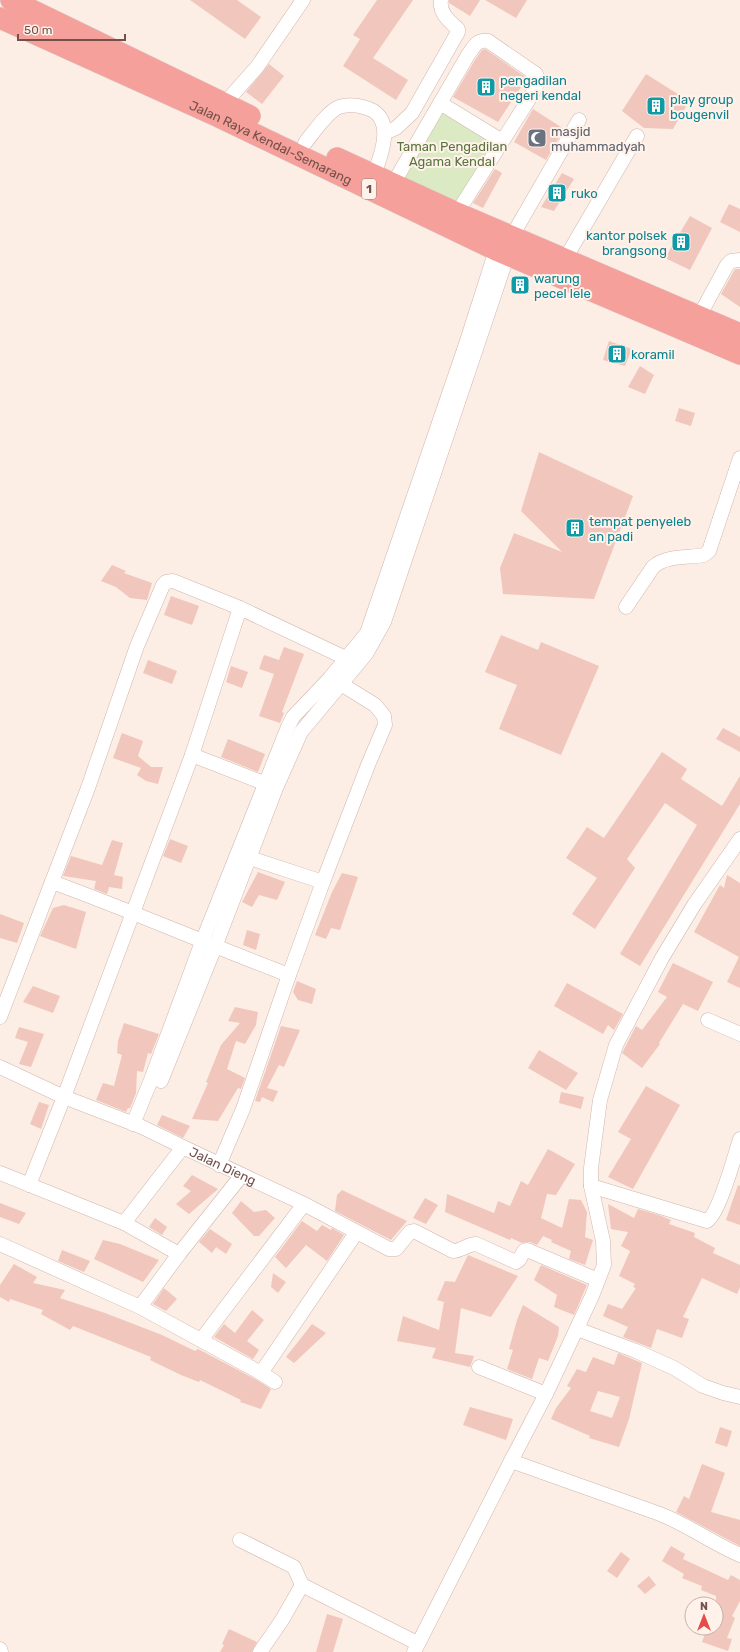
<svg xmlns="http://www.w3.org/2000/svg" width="740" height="1652" viewBox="0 0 740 1652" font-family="Rubik,sans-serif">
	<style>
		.green { fill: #dbeac3 }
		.building { fill: #f1c6bc; fill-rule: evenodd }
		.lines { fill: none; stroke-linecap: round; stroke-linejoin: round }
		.minor-casing { stroke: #d0b5ae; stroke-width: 15 }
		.highway-casing { stroke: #d8cecc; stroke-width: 22 }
		.minor { stroke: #fff; stroke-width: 14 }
		.highway { stroke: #f6a09b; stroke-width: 21 }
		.labels { text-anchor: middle; stroke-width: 4; stroke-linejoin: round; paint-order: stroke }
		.shield { fill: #fff2ea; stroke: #9e817a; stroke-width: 1 }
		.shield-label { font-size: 12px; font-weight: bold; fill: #74504a }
		.culture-label { font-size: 13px; fill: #0d838f; stroke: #fff2ea; text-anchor: start }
		.worship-label { font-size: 13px; fill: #5b616d; stroke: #fff2ea; text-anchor: start }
		.street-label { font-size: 13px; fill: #74504a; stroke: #fff2ea }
		.park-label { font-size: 13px; fill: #5a743f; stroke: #fff2ea }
	</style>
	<rect width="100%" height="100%" fill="#fceee4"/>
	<!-- green -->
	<polygon class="green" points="440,103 502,141 457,213 393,184"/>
	<!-- building -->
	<g class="building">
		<polygon points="190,0 237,0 261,17 245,39"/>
		<polygon points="377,0 413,0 373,58 408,80 396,100 343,66 360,39 353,35"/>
		<polygon points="449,0 480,0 470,16 449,3"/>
		<polygon points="485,0 527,0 516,18"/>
		<polygon points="485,49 527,78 498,122 453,97 475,60 482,50"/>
		<polygon points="269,64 284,76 262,104 246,92"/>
		<polygon points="646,74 689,101 673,129 644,128 622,111"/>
		<polygon points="533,109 564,129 546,160 514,142"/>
		<polygon points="495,169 502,173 483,208 473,203"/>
		<polygon points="562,173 574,179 554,211 541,207"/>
		<polygon points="729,204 740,209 740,232 720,222"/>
		<polygon points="690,216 712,228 690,270 665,258"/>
		<polygon points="735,269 740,269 740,307 721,294"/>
		<polygon points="609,341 632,349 625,366 603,360"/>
		<polygon points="640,366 654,375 645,394 628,387"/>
		<polygon points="679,408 695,413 691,426 675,421"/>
		<polygon points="539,452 633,496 594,599 503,594 500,568 514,533 562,552 521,511"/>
		<polygon points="112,565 126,571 124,573 152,583 147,600 130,598 116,587 101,581"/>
		<polygon points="171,596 199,606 192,625 164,615"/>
		<polygon points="501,635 538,650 541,642 599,666 561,755 499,729 517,685 485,672"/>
		<polygon points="284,647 304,654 282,712 284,713 280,723 259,716 274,674 259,669 264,655 279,660"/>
		<polygon points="148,660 177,671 172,684 143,673"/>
		<polygon points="231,666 248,672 242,688 226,682"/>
		<polygon points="723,728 740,737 740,752 716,739"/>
		<polygon points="122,733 143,741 138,756 151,767 163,767 158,784 146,781 137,775 141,768 113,758"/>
		<polygon points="228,739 265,754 258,772 221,757"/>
		<polygon points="662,752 687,769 681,779 722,806 740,776 740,804 640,966 620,954 697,825 665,803 627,859 635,868 595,929 572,914 597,878 566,858 587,827 604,838"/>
		<polygon points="170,839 188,846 181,863 163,856"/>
		<polygon points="112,840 123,843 114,875 123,877 122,889 109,887 107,894 94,889 96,881 63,876 71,856 102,865"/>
		<polygon points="258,872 285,882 277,900 259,895 252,907 242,902"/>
		<polygon points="342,873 358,877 340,930 331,928 326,939 315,935 332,892"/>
		<polygon points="727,875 740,883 740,988 727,982 739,957 694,932 720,885 724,888"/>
		<polygon points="64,905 86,912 76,949 40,936 53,908"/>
		<polygon points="0,914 24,923 17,943 0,938"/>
		<polygon points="247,930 260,934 256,950 243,945"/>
		<polygon points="673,963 713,982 698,1011 683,1004 659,1043 660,1044 642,1068 622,1053 636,1026 642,1030 667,997 658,992"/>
		<polygon points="297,981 316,989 312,1004 298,1000 293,992"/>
		<polygon points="567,983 623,1014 614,1030 608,1025 603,1034 554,1006"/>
		<polygon points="33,986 60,996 53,1013 23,1002"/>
		<polygon points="235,1007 258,1012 256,1025 245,1044 236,1041 227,1069 245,1078 241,1089 238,1088 218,1121 192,1119 208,1083 206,1082 221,1045 240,1023 228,1021"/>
		<polygon points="124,1023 159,1034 151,1054 148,1053 143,1072 137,1071 136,1093 130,1108 128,1108 126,1112 96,1100 103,1083 114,1086 122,1055 117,1053 118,1041"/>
		<polygon points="281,1026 300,1030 284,1067 279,1065 267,1088 278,1091 273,1102 262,1097 260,1102 255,1101"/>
		<polygon points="19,1027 44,1034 31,1067 19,1064 28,1042 15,1038"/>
		<polygon points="539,1050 578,1073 566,1090 528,1068"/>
		<polygon points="646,1086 680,1105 633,1189 608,1177 631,1139 618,1132"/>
		<polygon points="561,1092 584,1097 581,1109 559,1103"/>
		<polygon points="39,1102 49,1105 41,1129 30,1124"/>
		<polygon points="162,1115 190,1126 183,1138 157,1125"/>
		<polygon points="548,1149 575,1164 556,1195 547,1194 541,1218 562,1228 569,1199 581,1200 587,1212 585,1237 593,1240 585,1265 569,1259 571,1251 551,1242 552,1240 543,1236 537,1245 530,1242 522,1243 511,1238 510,1240 445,1212 447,1194 494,1213 498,1201 510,1206 521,1181 528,1185"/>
		<polygon points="192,1175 218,1189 189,1214 176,1204 191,1191 183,1186"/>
		<polygon points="738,1185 740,1186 740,1225 726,1220"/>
		<polygon points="342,1190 407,1221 391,1240 335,1211 337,1195"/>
		<polygon points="425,1198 438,1205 426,1224 413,1218"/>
		<polygon points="241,1201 254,1212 266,1210 275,1218 259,1236 254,1236 232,1213"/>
		<polygon points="0,1203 26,1213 19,1224 0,1217"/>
		<polygon points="608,1204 634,1218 638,1209 659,1215 671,1220 669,1224 695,1233 694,1237 715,1248 713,1253 740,1265 740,1287 737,1294 702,1278 683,1317 689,1319 682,1338 657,1329 651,1348 623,1337 628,1327 603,1316 608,1304 622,1309 636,1288 633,1287 635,1284 619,1276 630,1251 621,1246 628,1232 611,1229"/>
		<polygon points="155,1218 167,1227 162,1235 149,1227"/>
		<polygon points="302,1221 317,1231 322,1225 331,1230 332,1228 344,1235 327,1261 306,1245 286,1268 275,1257"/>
		<polygon points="210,1229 232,1244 226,1254 216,1247 212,1253 199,1242"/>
		<polygon points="103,1240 120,1244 159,1260 143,1282 94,1259"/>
		<polygon points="62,1250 90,1261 84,1272 58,1261"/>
		<polygon points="468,1255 518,1276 491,1317 461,1308 455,1353 474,1356 470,1367 432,1358 436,1348 397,1341 403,1316 439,1330 444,1302 437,1300 445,1281 455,1282"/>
		<polygon points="14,1264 37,1277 33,1283 65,1290 60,1298 105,1313 162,1335 195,1351 198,1349 200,1350 257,1380 271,1389 261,1409 240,1402 241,1400 200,1380 199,1382 181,1375 150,1360 151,1357 73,1326 70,1330 41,1314 43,1310 10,1299 9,1302 0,1297 0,1285"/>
		<polygon points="541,1265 587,1285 574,1315 554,1307 557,1295 534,1280"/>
		<polygon points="273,1273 286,1282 278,1293 271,1287"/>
		<polygon points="164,1288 177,1299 166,1311 153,1304"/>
		<polygon points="523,1305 559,1327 558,1336 548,1361 539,1358 532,1379 507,1369 513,1350 509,1349 517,1320"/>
		<polygon points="252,1310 264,1320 247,1341 259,1350 253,1359 214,1337 224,1324 235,1333"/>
		<polygon points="312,1324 326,1333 294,1363 286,1357"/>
		<path d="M 618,1353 L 642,1363 L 629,1419 L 619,1447 L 589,1438 L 590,1436 L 551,1419 L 556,1408 L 571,1388 L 567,1386 L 577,1369 L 586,1372 L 593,1357 L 614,1365 ZM 598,1391 L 620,1397 L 612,1418 L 590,1411 Z"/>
		<polygon points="470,1407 513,1419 506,1440 463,1425"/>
		<polygon points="720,1427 732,1431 727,1447 715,1443"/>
		<polygon points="702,1464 725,1473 711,1512 740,1520 740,1546 676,1512 684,1496 689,1499"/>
		<polygon points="671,1546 685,1554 683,1559 728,1580 731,1575 740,1580 740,1601 732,1616 735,1618 727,1638 732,1639 728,1651 702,1642 707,1628 716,1628 716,1596 701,1590 702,1586 682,1578 684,1574 662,1561"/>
		<polygon points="621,1552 630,1559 617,1578 607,1571"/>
		<polygon points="649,1576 656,1585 645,1594 637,1586"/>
		<polygon points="327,1614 343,1619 333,1652 316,1652"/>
		<polygon points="229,1629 257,1642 252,1652 220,1652 224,1645 222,1644"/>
	</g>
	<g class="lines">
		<defs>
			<g id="minor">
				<polyline points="225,103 257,67 303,0"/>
				<polyline points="440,103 502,141"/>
				<path d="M 385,133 L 396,128 L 412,113 L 458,32 L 458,29 C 449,21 439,13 441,0"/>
				<path d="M 305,143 C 313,133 328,111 339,107 C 346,105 356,105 363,107 C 397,114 382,154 374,174"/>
				<path d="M 393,184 L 468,55 C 474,47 477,39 488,41 L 536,74 L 538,82 L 531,96 L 457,213"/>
				<polyline points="512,236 579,120"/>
				<polyline points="565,259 637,136"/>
				<polyline points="695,324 727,265 731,261 740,260"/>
				<path d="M 626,607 L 653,567 C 666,555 688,558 704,555 L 709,551 L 740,458"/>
				<polyline points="192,755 274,787"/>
				<polyline points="250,858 323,882 289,975"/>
				<path d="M 52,882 C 132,911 209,945 289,975 L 243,1109 L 219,1165"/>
				<polyline points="323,882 368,765 385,725 384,716 375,705 333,679"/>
				<polyline points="0,1017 88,788 137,646 163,585 166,582 173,581 240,608 354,662"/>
				<polyline points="708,1020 740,1034"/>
				<path id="s1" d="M 0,1067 L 64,1097 L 142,1127 L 183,1147 L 304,1204 L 389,1249 L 396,1249 L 410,1232 L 414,1231 L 453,1251 C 461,1251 468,1244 476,1244 L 516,1262 L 519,1260 L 524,1251 L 527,1250 L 598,1280"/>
				<polyline points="161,1081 215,947 276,788 301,732 366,654 384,622 508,254"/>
				<polyline points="133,1124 151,1080 202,942 288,727 293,717 330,678 367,633 466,344 496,250"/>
				<polyline points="0,1173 124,1223 179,1254"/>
				<polyline points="29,1185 64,1097 192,755 240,608"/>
				<path d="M 591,1186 L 707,1221 C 719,1214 735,1155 740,1139"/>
				<polyline points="124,1223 183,1147"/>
				<polyline points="0,1244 140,1307 261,1373 356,1233"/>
				<polyline points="140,1307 179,1254 242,1175"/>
				<polyline points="577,1329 636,1351 674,1368 703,1386 723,1393 740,1397"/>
				<polyline points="201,1340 304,1204"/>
				<polyline points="479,1367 546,1394"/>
				<polyline points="261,1373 275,1382"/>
				<path d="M 511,1461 L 660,1514 C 688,1525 712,1543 740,1555"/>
				<polyline points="240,1540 294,1567 302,1585 417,1643"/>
				<polyline points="0,1649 1,1652"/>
				<polyline points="260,1652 282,1620 302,1585"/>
				<polyline points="414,1652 511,1461 546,1394 592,1296 604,1265 603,1241 591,1186 591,1168 600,1100 616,1045 662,958 694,905 740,839"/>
			</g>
			<g id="highway">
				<polyline points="11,0 250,116"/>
				<path id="s2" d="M 0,18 L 219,117 L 496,250 L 740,354"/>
				<polyline points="337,158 457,213 740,334"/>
			</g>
		</defs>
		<!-- minor casing -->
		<use href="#minor" class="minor-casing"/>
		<!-- highway casing -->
		<use href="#highway" class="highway-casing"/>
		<!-- minor -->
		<use href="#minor" class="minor"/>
		<!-- highway -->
		<use href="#highway" class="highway"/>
	</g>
	<!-- icons -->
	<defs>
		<symbol id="building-square" viewBox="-11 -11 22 22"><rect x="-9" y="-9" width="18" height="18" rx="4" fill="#0f9aa8" stroke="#fff2ea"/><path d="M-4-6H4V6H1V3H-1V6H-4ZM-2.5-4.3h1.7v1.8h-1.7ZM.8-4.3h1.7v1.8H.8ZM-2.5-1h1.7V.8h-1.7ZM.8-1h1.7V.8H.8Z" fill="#fff"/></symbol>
		<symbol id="mosque-square" viewBox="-11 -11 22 22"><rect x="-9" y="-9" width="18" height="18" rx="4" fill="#6b7280" stroke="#fff2ea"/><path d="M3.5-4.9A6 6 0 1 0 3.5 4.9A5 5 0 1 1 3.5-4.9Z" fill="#fff"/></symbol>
	</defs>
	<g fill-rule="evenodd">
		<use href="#building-square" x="475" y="76" width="22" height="22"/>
		<use href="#building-square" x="645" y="95" width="22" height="22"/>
		<use href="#mosque-square" x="526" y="127" width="22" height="22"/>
		<use href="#building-square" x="546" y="182" width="22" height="22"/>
		<use href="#building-square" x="670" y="231" width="22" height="22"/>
		<use href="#building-square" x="509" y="274" width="22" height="22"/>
		<use href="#building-square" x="606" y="343" width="22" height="22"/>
		<use href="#building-square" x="564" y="517" width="22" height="22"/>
	</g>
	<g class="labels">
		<!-- shield labels -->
		<rect class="shield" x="362" y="179" width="14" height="20" rx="3"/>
		<g class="shield-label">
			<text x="369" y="193">1</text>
		</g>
		<!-- culture labels -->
		<g class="culture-label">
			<text x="500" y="85">pengadilan<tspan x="500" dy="15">negeri kendal</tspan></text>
			<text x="670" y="104">play group<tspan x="670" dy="15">bougenvil</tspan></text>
			<text x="571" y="198">ruko</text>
			<text x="667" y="240" text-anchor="end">kantor polsek<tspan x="667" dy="15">brangsong</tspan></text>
			<text x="534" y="283">warung<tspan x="534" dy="15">pecel lele</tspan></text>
			<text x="631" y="359">koramil</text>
			<text x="589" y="526">tempat penyeleb<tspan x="589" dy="15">an padi</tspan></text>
		</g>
		<!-- worship labels -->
		<g class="worship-label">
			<text x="551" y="136">masjid<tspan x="551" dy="15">muhammadyah</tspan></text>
		</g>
		<!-- street labels -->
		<g class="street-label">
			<text dy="5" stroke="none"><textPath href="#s2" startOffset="298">Jalan Raya Kendal-Semarang</textPath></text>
			<text dy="5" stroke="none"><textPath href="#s1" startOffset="244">Jalan Dieng</textPath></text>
		</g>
		<!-- park labels -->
		<g class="park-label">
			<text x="452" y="151">Taman Pengadilan<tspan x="452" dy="15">Agama Kendal</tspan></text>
		</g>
	</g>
	<!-- north arrow -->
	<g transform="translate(704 1616)"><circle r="19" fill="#fff2ea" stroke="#c7b1aa"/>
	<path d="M0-3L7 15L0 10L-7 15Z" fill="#e54c4a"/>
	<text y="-6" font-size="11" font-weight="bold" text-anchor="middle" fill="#74504a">N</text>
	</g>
	<!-- scale -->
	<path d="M18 34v6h107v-6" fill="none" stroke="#74504a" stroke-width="2"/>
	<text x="24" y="34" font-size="12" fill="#74504a" stroke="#fff2ea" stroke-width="3" paint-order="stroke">50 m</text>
</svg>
